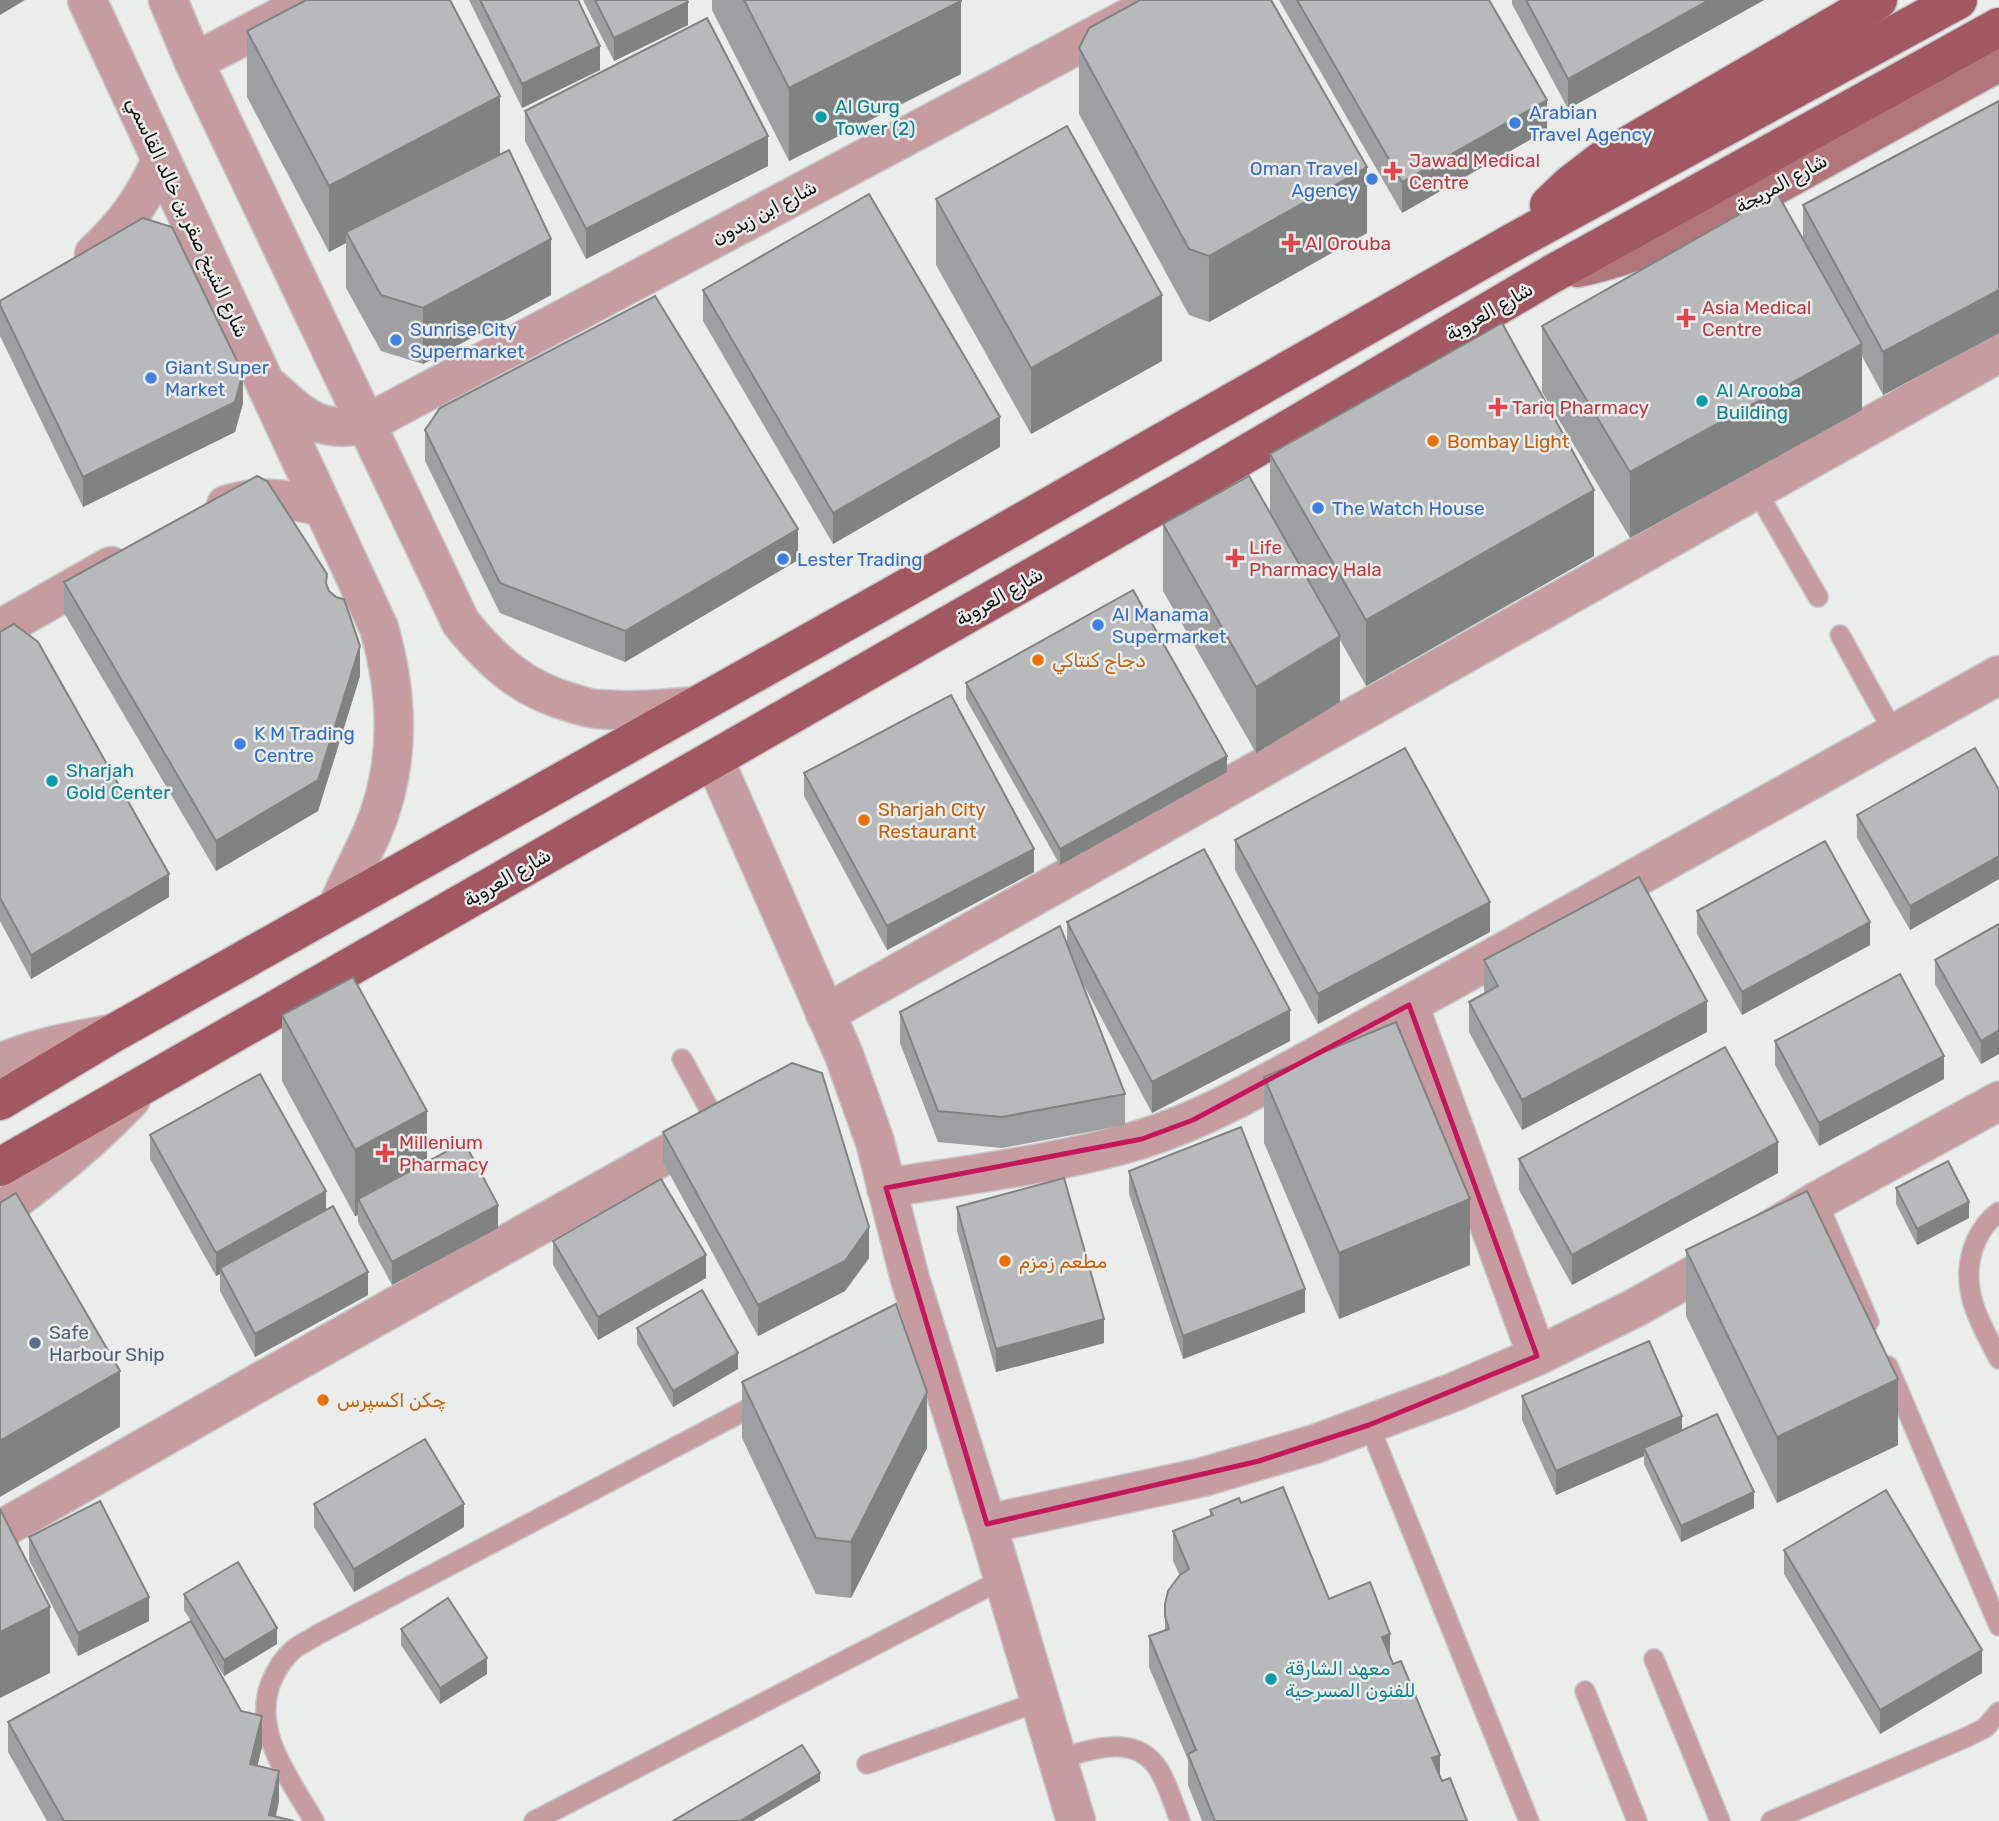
<svg xmlns="http://www.w3.org/2000/svg" width="1999" height="1821" viewBox="0 0 1999 1821" font-family="Rubik,'Noto Sans Arabic',sans-serif">
	<style>
		.lines { fill: none; stroke-linecap: round; stroke-linejoin: round }
		.service-casing { stroke: #c8c8c9; stroke-width: 22 }
		.minor-casing { stroke: #c8c8c9; stroke-width: 41 }
		.tertiary-casing { stroke: #c8c8c9; stroke-width: 41 }
		.secondary-casing { stroke: #c8c8c9; stroke-width: 41 }
		.primary-casing { stroke: #c8c8c9; stroke-width: 41 }
		.service { stroke: #c79ca1; stroke-width: 19 }
		.minor { stroke: #c79ca1; stroke-width: 38 }
		.tertiary { stroke: #c79ca1; stroke-width: 38 }
		.secondary { stroke: #b2757c; stroke-width: 38 }
		.primary { stroke: #a15863; stroke-width: 38 }
		.wall { fill: #9e9fa0 }
		.shaded-wall { fill: #818282 }
		.building { fill: #b8b9ba; stroke: #818282; stroke-width: 2 }
		.marked { fill: none; stroke: #c2185b; stroke-width: 5; stroke-linejoin: round }
		.culture-dot { fill: #0f9aa8; stroke: #ebecec; stroke-width: 2.5 }
		.shop-dot { fill: #3f7fe0; stroke: #ebecec; stroke-width: 2.5 }
		.health-dot { fill: #e0444e; stroke: #ebecec; stroke-width: 2.5 }
		.food-dot { fill: #e8710a; stroke: #ebecec; stroke-width: 2.5 }
		.service-dot { fill: #5c6f8a; stroke: #ebecec; stroke-width: 2.5 }
		.labels { text-anchor: middle; stroke-width: 5; stroke-linejoin: round; paint-order: stroke }
		.culture-label { font-size: 19px; fill: #0d838f; stroke: #ebecec; text-anchor: start }
		.shop-label { font-size: 19px; fill: #366cbe; stroke: #ebecec; text-anchor: start }
		.health-label { font-size: 19px; fill: #be3a42; stroke: #ebecec; text-anchor: start }
		.street-label { font-size: 19px; fill: #0e0e0f; stroke: #ebecec }
		.food-label { font-size: 19px; fill: #c56008; stroke: #ebecec; text-anchor: start }
		.service-label { font-size: 19px; fill: #4e5e75; stroke: #ebecec; text-anchor: start }
	</style>
	<rect width="100%" height="100%" fill="#ebecec"/>
	<g class="lines">
		<defs>
			<g id="service">
				<polyline points="1756,490 1818,597"/>
				<polyline points="1840,635 1894,733"/>
				<polyline points="682,1059 718,1125"/>
				<polyline points="1817,1201 1869,1322"/>
				<path d="M 1999,1212 C 1989,1219 1981,1230 1976,1241 C 1957,1286 1979,1320 1999,1359"/>
				<polyline points="1888,1366 1999,1626"/>
				<polyline points="1369,1425 1529,1821"/>
				<polyline points="1654,1659 1720,1821"/>
				<polyline points="1585,1691 1637,1821"/>
				<path d="M 1058,1759 C 1092,1750 1135,1732 1159,1770 C 1168,1785 1174,1805 1180,1821"/>
				<polyline points="867,1764 1040,1701"/>
				<path d="M 314,1821 C 291,1780 253,1734 270,1685 C 275,1672 282,1659 294,1649 C 300,1644 310,1640 317,1635 L 763,1401"/>
				<polyline points="534,1821 1003,1579"/>
				<polyline points="1771,1821 1967,1737 1985,1728 1999,1712"/>
			</g>
			<g id="minor">
				<polyline points="194,62 313,0"/>
				<path d="M 94,254 C 125,225 144,199 161,160"/>
				<polyline points="366,424 1162,0"/>
				<path d="M 226,505 C 259,494 289,499 322,507"/>
				<polyline points="0,629 111,566"/>
				<polyline points="714,759 844,1055 875,1142 910,1279 987,1524 1076,1821"/>
				<polyline points="1409,1005 1537,1356"/>
				<path d="M 825,1014 C 1217,794 1609,575 1999,353"/>
				<path d="M 886,1188 C 971,1174 1059,1164 1142,1139 C 1206,1119 1265,1084 1324,1052 L 1999,675"/>
				<polyline points="987,1524 1203,1477 1315,1444 1454,1392 1537,1356 1633,1309 1726,1257 1817,1201 1999,1101"/>
				<polyline points="0,1530 251,1387 708,1131"/>
			</g>
			<g id="tertiary">
				<path d="M 87,0 L 379,628 C 399,697 401,766 372,833 C 361,858 348,881 338,906"/>
				<path d="M 168,0 L 194,62 L 461,623 C 493,662 522,689 572,703 C 580,705 589,709 598,709 C 630,712 662,709 695,706"/>
				<path d="M 271,388 C 304,417 319,434 366,424"/>
				<path d="M 0,1063 C 35,1048 72,1041 110,1034"/>
				<path d="M 0,1211 C 47,1177 91,1141 131,1099"/>
			</g>
			<path id="secondary" d="M 1578,268 C 1629,257 1677,237 1724,214 L 1999,62"/>
			<g id="primary">
				<polyline points="1549,205 1571,184 1601,161 1878,0"/>
				<polyline points="0,1101 112,1034 899,592 1517,240 1958,0"/>
				<polyline points="0,1167 1202,480 1552,274 1999,27"/>
			</g>
		</defs>
		<!-- service casing -->
		<use href="#service" class="service-casing"/>
		<!-- minor casing -->
		<use href="#minor" class="minor-casing"/>
		<!-- tertiary casing -->
		<use href="#tertiary" class="tertiary-casing"/>
		<!-- secondary casing -->
		<use href="#secondary" class="secondary-casing"/>
		<!-- primary casing -->
		<use href="#primary" class="primary-casing"/>
		<!-- service -->
		<use href="#service" class="service"/>
		<!-- minor -->
		<use href="#minor" class="minor"/>
		<!-- tertiary -->
		<use href="#tertiary" class="tertiary"/>
		<!-- secondary -->
		<use href="#secondary" class="secondary"/>
		<!-- primary -->
		<use href="#primary" class="primary"/>
	</g>
	<!-- wall -->
	<g class="wall">
		<polygon points="469,0 578,0 600,70 522,108"/>
		<polygon points="583,0 687,0 688,25 614,61"/>
		<polygon points="712,0 961,0 961,74 789,161 712,10"/>
		<polygon points="1279,0 1489,0 1547,130 1402,213"/>
		<polygon points="1512,0 1764,0 1568,109 1512,4"/>
		<polygon points="247,31 500,154 551,295 423,364 381,351 346,288 346,243 329,252 247,97"/>
		<polygon points="1079,48 1367,233 1209,322 1189,315 1079,114"/>
		<polygon points="1999,101 1999,333 1883,395 1862,356 1862,410 1630,538 1542,392 1542,326 1803,239 1803,205"/>
		<polygon points="525,111 768,166 586,259 525,141"/>
		<polygon points="936,199 1162,361 1031,434 936,265"/>
		<polygon points="703,290 1000,447 833,544 703,321"/>
		<polygon points="0,305 243,403 235,432 83,507 0,336"/>
		<polygon points="425,430 798,560 625,662 500,613 425,461"/>
		<polygon points="1270,454 1594,556 1366,686 1340,640 1340,702 1256,753 1163,591 1163,524 1270,514"/>
		<polygon points="64,582 327,584 360,676 318,811 216,871 64,613"/>
		<polygon points="0,632 169,897 31,979 0,921"/>
		<polygon points="966,683 1227,772 1060,865 966,699"/>
		<polygon points="804,773 1034,872 887,950 804,796"/>
		<polygon points="1999,790 1999,879 1910,930 1857,838 1857,815"/>
		<polygon points="1235,840 1490,932 1318,1024 1235,870"/>
		<polygon points="1697,911 1870,945 1742,1015 1697,934"/>
		<polygon points="1067,922 1290,1041 1152,1113 1079,976 1125,1094 1125,1125 1002,1148 938,1142 900,1043 900,1012 1067,943"/>
		<polygon points="1999,924 1999,1054 1981,1064 1935,984 1935,960"/>
		<polygon points="1484,960 1707,1032 1522,1130 1469,1032 1469,1002 1485,993 1484,990"/>
		<polygon points="282,1015 427,1162 498,1228 392,1285 358,1222 358,1215 355,1216 282,1081"/>
		<polygon points="1775,1041 1944,1079 1819,1146 1775,1065"/>
		<polygon points="1264,1077 1470,1265 1339,1319 1264,1143"/>
		<polygon points="663,1132 869,1258 845,1291 758,1336 663,1162"/>
		<polygon points="150,1135 326,1210 368,1295 255,1357 220,1291 220,1274 216,1276 150,1159"/>
		<polygon points="1519,1159 1778,1173 1572,1285 1519,1190"/>
		<polygon points="1129,1171 1305,1312 1183,1359 1129,1194"/>
		<polygon points="1896,1188 1969,1218 1917,1245 1896,1204"/>
		<polygon points="957,1207 1104,1343 996,1372 957,1231"/>
		<polygon points="553,1241 706,1278 598,1340 553,1265"/>
		<polygon points="1686,1250 1898,1445 1777,1503 1686,1316"/>
		<polygon points="637,1328 738,1369 673,1407 637,1344"/>
		<polygon points="742,1382 927,1448 851,1598 816,1594 742,1438"/>
		<polygon points="1522,1396 1682,1430 1754,1508 1681,1542 1644,1464 1644,1456 1556,1495 1522,1420"/>
		<polygon points="1241,1503 1329,1599 1390,1658 1442,1781 1467,1821 1202,1821 1188,1785 1188,1760 1149,1667 1149,1636 1165,1630 1165,1604 1180,1576 1173,1561 1173,1531 1210,1516 1210,1510"/>
		<polygon points="314,1504 464,1527 354,1592 314,1527"/>
		<polygon points="29,1537 149,1621 78,1656 29,1560"/>
		<polygon points="1784,1550 1982,1673 1880,1734 1784,1574"/>
		<polygon points="184,1594 277,1644 224,1676 197,1632 262,1747 257,1766 279,1801 276,1817 294,1821 47,1821 8,1752 8,1722 191,1621 184,1610"/>
		<polygon points="401,1629 487,1674 440,1704 401,1645"/>
	</g>
	<!-- shaded-wall -->
	<g class="shaded-wall">
		<polygon points="0,0 25,0 0,15"/>
		<polygon points="1709,0 1764,0 1568,109 1568,79"/>
		<polygon points="961,1 961,74 789,161 789,88"/>
		<polygon points="688,2 688,25 614,61 614,38"/>
		<polygon points="600,46 600,70 522,108 522,84"/>
		<polygon points="500,96 500,162 346,232 346,243 329,252 329,186"/>
		<polygon points="1547,100 1547,130 1402,213 1402,182"/>
		<polygon points="768,136 768,166 586,259 586,229"/>
		<polygon points="1367,167 1367,233 1209,322 1209,256"/>
		<polygon points="551,239 551,295 423,364 423,308"/>
		<polygon points="1999,290 1999,333 1883,395 1883,352"/>
		<polygon points="1162,295 1162,361 1031,434 1031,368"/>
		<polygon points="1862,344 1862,410 1630,538 1630,472"/>
		<polygon points="243,373 243,403 235,432 83,507 83,477"/>
		<polygon points="1000,417 1000,447 833,544 833,513"/>
		<polygon points="1594,490 1594,556 1366,686 1366,620"/>
		<polygon points="798,529 798,560 625,662 625,631"/>
		<polygon points="1340,636 1340,702 1256,753 1256,687"/>
		<polygon points="360,646 360,676 318,811 216,871 216,841"/>
		<polygon points="1227,756 1227,772 1060,865 1060,849"/>
		<polygon points="1034,849 1034,872 887,950 887,926"/>
		<polygon points="1999,856 1999,879 1910,930 1910,906"/>
		<polygon points="169,874 169,897 31,979 31,955"/>
		<polygon points="1490,902 1490,932 1318,1024 1318,994"/>
		<polygon points="1870,922 1870,945 1742,1015 1742,992"/>
		<polygon points="1707,1001 1707,1032 1522,1130 1522,1100"/>
		<polygon points="1290,1010 1290,1041 1152,1113 1152,1082"/>
		<polygon points="1999,1030 1999,1054 1981,1064 1981,1041"/>
		<polygon points="1944,1056 1944,1079 1819,1146 1819,1123"/>
		<polygon points="427,1111 427,1178 358,1199 358,1215 355,1216 355,1150"/>
		<polygon points="1778,1142 1778,1173 1572,1285 1572,1255"/>
		<polygon points="326,1191 326,1214 220,1268 220,1274 216,1276 216,1253"/>
		<polygon points="1470,1199 1470,1265 1339,1319 1339,1253"/>
		<polygon points="1969,1202 1969,1218 1917,1245 1917,1229"/>
		<polygon points="498,1205 498,1228 392,1285 392,1262"/>
		<polygon points="869,1227 869,1258 845,1291 758,1336 758,1305"/>
		<polygon points="706,1255 706,1278 598,1340 598,1317"/>
		<polygon points="368,1272 368,1295 255,1357 255,1334"/>
		<polygon points="1305,1289 1305,1312 1183,1359 1183,1336"/>
		<polygon points="1104,1319 1104,1343 996,1372 996,1349"/>
		<polygon points="738,1353 738,1369 673,1407 673,1391"/>
		<polygon points="120,1371 120,1427 0,1497 0,1441"/>
		<polygon points="1898,1379 1898,1445 1777,1503 1777,1437"/>
		<polygon points="927,1392 927,1448 851,1598 851,1542"/>
		<polygon points="1682,1416 1682,1439 1644,1448 1644,1456 1556,1495 1556,1471"/>
		<polygon points="1754,1492 1754,1508 1681,1542 1681,1526"/>
		<polygon points="464,1504 464,1527 354,1592 354,1569"/>
		<polygon points="149,1597 149,1621 78,1656 78,1633"/>
		<polygon points="50,1607 50,1673 0,1698 0,1632"/>
		<polygon points="277,1628 277,1644 224,1676 224,1660"/>
		<polygon points="1390,1634 1390,1664 1382,1637"/>
		<polygon points="1982,1650 1982,1673 1880,1734 1880,1710"/>
		<polygon points="487,1658 487,1674 440,1704 440,1688"/>
		<polygon points="262,1716 262,1747 250,1795 250,1764"/>
		<polygon points="1440,1755 1440,1785 1432,1758"/>
		<polygon points="279,1771 279,1801 274,1821 269,1815"/>
		<polygon points="820,1773 820,1781 753,1821 740,1821"/>
	</g>
	<!-- building -->
	<g class="building">
		<polygon points="306,0 450,0 500,96 329,186 247,31"/>
		<polygon points="480,0 578,0 600,46 522,84"/>
		<polygon points="595,0 687,0 688,2 614,38"/>
		<polygon points="744,0 961,0 961,1 789,88"/>
		<polygon points="1140,0 1271,0 1367,167 1209,256 1189,249 1079,48 1089,28"/>
		<polygon points="1297,0 1489,0 1547,100 1402,182"/>
		<polygon points="1526,0 1709,0 1568,79"/>
		<polygon points="707,18 768,136 586,229 525,111"/>
		<polygon points="1999,101 1999,290 1883,352 1803,205"/>
		<polygon points="1067,126 1162,295 1031,368 936,199"/>
		<polygon points="509,150 551,239 423,308 381,295 346,232"/>
		<polygon points="1777,193 1862,344 1630,472 1542,326"/>
		<polygon points="869,194 1000,417 833,513 703,290"/>
		<polygon points="143,218 172,227 243,373 235,402 83,477 0,305 0,301"/>
		<polygon points="655,296 798,529 625,631 500,583 425,430 440,408"/>
		<polygon points="1502,323 1594,490 1366,620 1270,454"/>
		<polygon points="257,476 267,481 327,574 326,583 329,591 336,597 344,599 360,646 318,780 216,841 64,582"/>
		<polygon points="1249,476 1340,636 1256,687 1163,524"/>
		<polygon points="1133,590 1227,756 1060,849 966,683"/>
		<polygon points="14,624 38,642 169,874 31,955 0,898 0,632"/>
		<polygon points="951,695 1034,849 887,926 804,773"/>
		<polygon points="1405,748 1490,902 1318,994 1235,840"/>
		<polygon points="1975,748 1999,790 1999,856 1910,906 1857,815"/>
		<polygon points="1825,841 1870,922 1742,992 1697,911"/>
		<polygon points="1204,849 1290,1010 1152,1082 1067,922"/>
		<polygon points="1639,877 1707,1001 1522,1100 1469,1002 1498,986 1484,960"/>
		<polygon points="1999,924 1999,1030 1981,1041 1935,960"/>
		<polygon points="1060,926 1125,1094 1002,1117 938,1111 900,1012"/>
		<polygon points="1900,974 1944,1056 1819,1123 1775,1041"/>
		<polygon points="353,977 427,1111 355,1150 282,1015"/>
		<polygon points="1396,1022 1470,1199 1339,1253 1264,1077"/>
		<polygon points="1725,1047 1778,1142 1572,1255 1519,1159"/>
		<polygon points="792,1063 822,1073 869,1227 845,1261 758,1305 663,1132"/>
		<polygon points="260,1074 326,1191 216,1253 150,1135"/>
		<polygon points="1241,1127 1305,1289 1183,1336 1129,1171"/>
		<polygon points="464,1142 498,1205 392,1262 358,1199"/>
		<polygon points="1948,1161 1969,1202 1917,1229 1896,1188"/>
		<polygon points="1064,1178 1104,1319 996,1349 957,1207"/>
		<polygon points="661,1179 706,1255 598,1317 553,1241"/>
		<polygon points="1807,1191 1898,1379 1777,1437 1686,1250"/>
		<polygon points="16,1193 120,1371 0,1441 0,1203"/>
		<polygon points="333,1206 368,1272 255,1334 220,1268"/>
		<polygon points="702,1290 738,1353 673,1391 637,1328"/>
		<polygon points="896,1304 927,1392 851,1542 816,1538 742,1382"/>
		<polygon points="1649,1341 1682,1416 1556,1471 1522,1396"/>
		<polygon points="1717,1414 1754,1492 1681,1526 1644,1448"/>
		<polygon points="425,1439 464,1504 354,1569 314,1504"/>
		<polygon points="1283,1487 1329,1599 1370,1582 1390,1634 1382,1637 1393,1664 1401,1661 1440,1755 1432,1758 1442,1781 1450,1778 1467,1821 1215,1821 1188,1754 1196,1750 1149,1636 1169,1629 1165,1616 1165,1604 1168,1591 1180,1575 1189,1569 1173,1531 1213,1515 1210,1510 1239,1498 1241,1503"/>
		<polygon points="1886,1490 1982,1650 1880,1710 1784,1550"/>
		<polygon points="100,1501 149,1597 78,1633 29,1537"/>
		<polygon points="0,1509 50,1607 0,1632"/>
		<polygon points="238,1562 277,1628 224,1660 184,1594"/>
		<polygon points="448,1598 487,1658 440,1688 401,1629"/>
		<polygon points="191,1621 241,1711 262,1716 250,1764 279,1771 269,1815 294,1821 64,1821 8,1722"/>
		<polygon points="802,1745 820,1773 740,1821 673,1821"/>
	</g>
	<!-- marked area -->
	<path class="marked" d="M 1409,1005 L 1537,1356 L 1369,1425 L 1259,1461 L 987,1524 L 886,1188 L 1142,1139 L 1193,1120 Z"/>
	<!-- markers -->
	<g class="culture-dot">
		<circle cx="821" cy="117" r="7"/>
		<circle cx="1702" cy="401" r="7"/>
		<circle cx="52" cy="781" r="7"/>
		<circle cx="1271" cy="1679" r="7"/>
	</g>
	<g class="shop-dot">
		<circle cx="1515" cy="123" r="7"/>
		<circle cx="1372" cy="179" r="7"/>
		<circle cx="396" cy="340" r="7"/>
		<circle cx="151" cy="378" r="7"/>
		<circle cx="1318" cy="508" r="7"/>
		<circle cx="783" cy="559" r="7"/>
		<circle cx="1098" cy="625" r="7"/>
		<circle cx="240" cy="744" r="7"/>
	</g>
	<g class="health-dot">
		<path d="M1389.5 160.5h7v7h7v7h-7v7h-7v-7h-7v-7h7z"/>
		<path d="M1287.5 232.5h7v7h7v7h-7v7h-7v-7h-7v-7h7z"/>
		<path d="M1682.5 307.5h7v7h7v7h-7v7h-7v-7h-7v-7h7z"/>
		<path d="M1494.5 396.5h7v7h7v7h-7v7h-7v-7h-7v-7h7z"/>
		<path d="M1231.5 547.5h7v7h7v7h-7v7h-7v-7h-7v-7h7z"/>
		<path d="M381.5 1142.5h7v7h7v7h-7v7h-7v-7h-7v-7h7z"/>
	</g>
	<g class="food-dot">
		<circle cx="1433" cy="441" r="7"/>
		<circle cx="1038" cy="660" r="7"/>
		<circle cx="864" cy="820" r="7"/>
		<circle cx="1005" cy="1261" r="7"/>
		<circle cx="323" cy="1400" r="7"/>
	</g>
	<circle class="service-dot" cx="35" cy="1343" r="7"/>
	<g class="labels">
		<!-- culture labels -->
		<g class="culture-label">
			<text x="835" y="113">Al Gurg<tspan x="835" dy="22">Tower (2)</tspan></text>
			<text x="1716" y="397">Al Arooba<tspan x="1716" dy="22">Building</tspan></text>
			<text x="66" y="777">Sharjah<tspan x="66" dy="22">Gold Center</tspan></text>
			<text x="1285" y="1675">معهد الشارقة<tspan x="1285" dy="22">للفنون المسرحية</tspan></text>
		</g>
		<!-- shop labels -->
		<g class="shop-label">
			<text x="1529" y="119">Arabian<tspan x="1529" dy="22">Travel Agency</tspan></text>
			<text x="1358" y="175" text-anchor="end">Oman Travel<tspan x="1358" dy="22">Agency</tspan></text>
			<text x="410" y="336">Sunrise City<tspan x="410" dy="22">Supermarket</tspan></text>
			<text x="165" y="374">Giant Super<tspan x="165" dy="22">Market</tspan></text>
			<text x="1332" y="515">The Watch House</text>
			<text x="797" y="566">Lester Trading</text>
			<text x="1112" y="621">Al Manama<tspan x="1112" dy="22">Supermarket</tspan></text>
			<text x="254" y="740">K M Trading<tspan x="254" dy="22">Centre</tspan></text>
		</g>
		<!-- health labels -->
		<g class="health-label">
			<text x="1409" y="167">Jawad Medical<tspan x="1409" dy="22">Centre</tspan></text>
			<text x="1305" y="250">Al Orouba</text>
			<text x="1702" y="314">Asia Medical<tspan x="1702" dy="22">Centre</tspan></text>
			<text x="1512" y="414">Tariq Pharmacy</text>
			<text x="1249" y="554">Life<tspan x="1249" dy="22">Pharmacy Hala</tspan></text>
			<text x="399" y="1149">Millenium<tspan x="399" dy="22">Pharmacy</tspan></text>
		</g>
		<!-- street labels -->
		<g class="street-label">
			<text transform="translate(1781 183) rotate(-29)" y="7">شارع المريجة</text>
			<text transform="translate(764 212) rotate(-28)" y="7">شارع ابن زيدون</text>
			<text transform="translate(188 217) rotate(65)" y="7">شارع الشيخ صقر بن خالد القاسمي</text>
			<text transform="translate(1489 311) rotate(-30)" y="7">شارع العروبة</text>
			<text transform="translate(999 596) rotate(-30)" y="7">شارع العروبة</text>
			<text transform="translate(507 877) rotate(-30)" y="7">شارع العروبة</text>
		</g>
		<!-- food labels -->
		<g class="food-label">
			<text x="1447" y="448">Bombay Light</text>
			<text x="1052" y="667">دجاج كنتاكي</text>
			<text x="878" y="816">Sharjah City<tspan x="878" dy="22">Restaurant</tspan></text>
			<text x="1019" y="1268">مطعم زمزم</text>
			<text x="337" y="1407">چکن اکسپرس</text>
		</g>
		<!-- service labels -->
		<g class="service-label">
			<text x="49" y="1339">Safe<tspan x="49" dy="22">Harbour Ship</tspan></text>
		</g>
	</g>
</svg>
